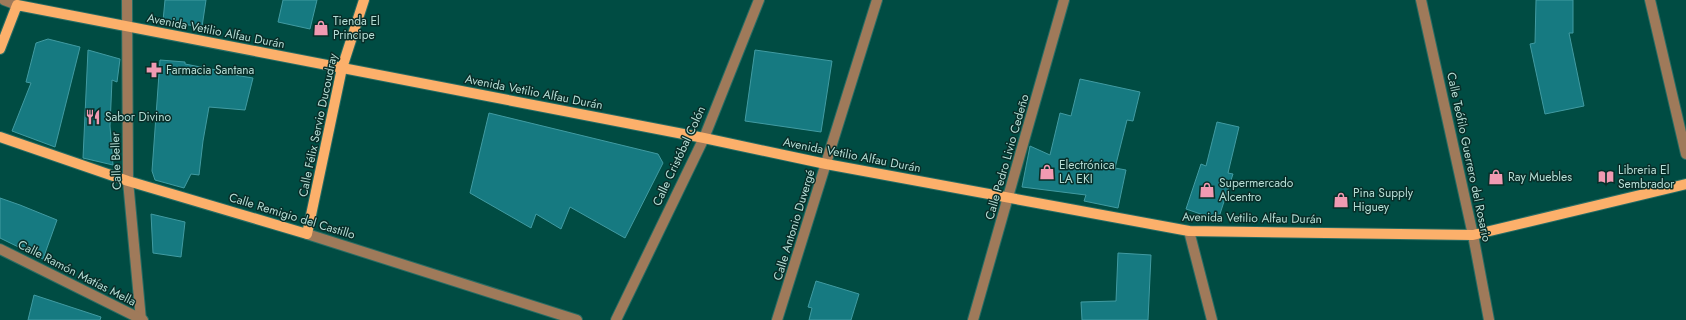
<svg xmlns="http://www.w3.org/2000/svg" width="1686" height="320" viewBox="0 0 1686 320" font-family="Jost,sans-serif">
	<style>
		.building { fill: #167a81; stroke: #419ba2 }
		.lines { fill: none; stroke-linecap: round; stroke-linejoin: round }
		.minor-casing { stroke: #286c63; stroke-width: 12 }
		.major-casing { stroke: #286c63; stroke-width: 12 }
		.minor { stroke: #9f7a5a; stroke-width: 10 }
		.major { stroke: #fcb06b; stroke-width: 10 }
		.labels { text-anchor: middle; stroke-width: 3; stroke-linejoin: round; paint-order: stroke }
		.poi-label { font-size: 12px; fill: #b6ddd5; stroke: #082e29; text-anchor: start }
		.street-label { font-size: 12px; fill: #b6ddd5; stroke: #082e29 }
	</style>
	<rect width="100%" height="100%" fill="#004c43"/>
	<!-- building -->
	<g class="building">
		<polygon points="165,0 206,0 202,27 163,21"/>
		<polygon points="283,0 317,0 310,29 278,22"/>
		<polygon points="1536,0 1573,0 1573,33 1569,33 1584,106 1545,114 1530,44 1535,43"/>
		<polygon points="48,39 80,47 55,147 12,131 31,83 26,82 36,43"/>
		<polygon points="88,50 120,59 117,82 112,80 110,126 113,165 83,158"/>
		<polygon points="755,50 832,61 821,132 745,121"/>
		<polygon points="160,60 185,62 185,64 216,70 216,72 253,78 245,110 209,107 203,141 199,175 191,174 184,188 155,180 152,171"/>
		<polygon points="1080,79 1140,92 1133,121 1127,120 1115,168 1126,170 1118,208 1084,201 1086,195 1022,187 1030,146 1050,155 1060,113 1071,116"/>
		<polygon points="489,113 658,154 663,163 625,238 570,207 561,229 536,214 531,228 470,193"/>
		<polygon points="1217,122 1239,127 1228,173 1233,174 1218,220 1186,209 1201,164 1206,166"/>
		<polygon points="0,198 20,205 57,220 43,259 0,238"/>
		<polygon points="151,214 185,222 181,257 153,253"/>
		<polygon points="1118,253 1151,255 1148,320 1082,320 1081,302 1116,301"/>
		<polygon points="816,281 859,294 851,320 809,320 812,308 808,307"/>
		<polygon points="34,295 101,317 100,320 28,320"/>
	</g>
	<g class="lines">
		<defs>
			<g id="minor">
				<polyline points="4,0 17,5"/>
				<polyline points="127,0 128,181 141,320"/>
				<polyline points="1421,0 1473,235 1489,320"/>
				<polyline points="1650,0 1686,154"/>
				<polyline points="1189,231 1212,320"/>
				<polyline points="307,234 577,320"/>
				<polyline points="0,249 143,320"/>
				<polyline points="616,320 704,138 759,0"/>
				<polyline points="777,320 877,0"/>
				<polyline points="973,320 1064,0"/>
			</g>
			<g id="major">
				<polyline points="0,49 17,5 704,138 826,164 1189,231 1473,235 1686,184"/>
				<polyline points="0,137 128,181 307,234 342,68 364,0"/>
			</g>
		</defs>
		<!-- minor casing -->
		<use href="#minor" class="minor-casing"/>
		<!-- major casing -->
		<use href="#major" class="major-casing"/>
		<!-- minor -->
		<use href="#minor" class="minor"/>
		<!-- major -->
		<use href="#major" class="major"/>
	</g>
	<!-- icons -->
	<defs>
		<symbol id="shop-bare" viewBox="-9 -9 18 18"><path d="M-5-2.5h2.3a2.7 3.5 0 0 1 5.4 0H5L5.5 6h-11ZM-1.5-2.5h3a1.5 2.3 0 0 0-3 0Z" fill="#f19ab2" stroke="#082e29" stroke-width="2.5" paint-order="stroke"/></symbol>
		<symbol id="pharmacy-bare" viewBox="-9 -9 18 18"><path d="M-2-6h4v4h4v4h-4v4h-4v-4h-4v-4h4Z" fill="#f19ab2" stroke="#082e29" stroke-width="2.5" paint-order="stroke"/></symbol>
		<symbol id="restaurant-bare" viewBox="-9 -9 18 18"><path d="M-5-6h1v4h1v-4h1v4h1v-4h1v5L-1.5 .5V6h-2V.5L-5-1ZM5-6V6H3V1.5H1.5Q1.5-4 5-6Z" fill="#f19ab2" stroke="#082e29" stroke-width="2.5" paint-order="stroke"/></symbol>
		<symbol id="library-bare" viewBox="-9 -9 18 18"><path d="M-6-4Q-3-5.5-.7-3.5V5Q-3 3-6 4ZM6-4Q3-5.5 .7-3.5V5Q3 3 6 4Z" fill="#f19ab2" stroke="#082e29" stroke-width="2.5" paint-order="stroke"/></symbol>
	</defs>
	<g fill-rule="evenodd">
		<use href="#shop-bare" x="310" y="17" width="22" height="22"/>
		<use href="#pharmacy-bare" x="143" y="59" width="22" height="22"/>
		<use href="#restaurant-bare" x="82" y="106" width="22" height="22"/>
		<use href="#shop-bare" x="1036" y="161" width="22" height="22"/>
		<use href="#shop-bare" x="1485" y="166" width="22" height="22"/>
		<use href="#library-bare" x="1595" y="166" width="22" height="22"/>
		<use href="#shop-bare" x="1196" y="179" width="22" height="22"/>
		<use href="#shop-bare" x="1330" y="189" width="22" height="22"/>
	</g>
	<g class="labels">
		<!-- poi labels -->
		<g class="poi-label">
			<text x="333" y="25">Tienda El<tspan x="333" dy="14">Principe</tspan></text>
			<text x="166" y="74">Farmacia Santana</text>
			<text x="105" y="121">Sabor Divino</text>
			<text x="1059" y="169">Electrónica<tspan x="1059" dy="14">LA EKI</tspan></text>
			<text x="1618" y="174">Libreria El<tspan x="1618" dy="14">Sembrador</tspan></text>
			<text x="1508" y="181">Ray Muebles</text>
			<text x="1219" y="187">Supermercado<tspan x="1219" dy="14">Alcentro</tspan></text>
			<text x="1353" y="197">Pina Supply<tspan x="1353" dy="14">Higuey</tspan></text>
		</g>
		<!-- street labels -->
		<g class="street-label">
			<text transform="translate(216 31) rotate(11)" y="4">Avenida Vetilio Alfau Durán</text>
			<text transform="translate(534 92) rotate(11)" y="4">Avenida Vetilio Alfau Durán</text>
			<text transform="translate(318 125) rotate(-78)" y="4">Calle Félix Servio Ducoudray</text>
			<text transform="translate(852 155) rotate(11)" y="4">Avenida Vetilio Alfau Durán</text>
			<text transform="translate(679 156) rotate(-65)" y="4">Calle Cristóbal Colón</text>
			<text transform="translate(1007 157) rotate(-74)" y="4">Calle Pedro Livio Cedeño</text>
			<text transform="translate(1469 157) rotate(78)" y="4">Calle Teófilo Guerrero del Rosario</text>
			<text transform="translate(116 161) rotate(-92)" y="4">Calle Beller</text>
			<text transform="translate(292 216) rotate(17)" y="4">Calle Remigio del Castillo</text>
			<text transform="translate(1252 218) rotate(1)" y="4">Avenida Vetilio Alfau Durán</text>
			<text transform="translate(794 225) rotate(-73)" y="4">Calle Antonio Duvergé</text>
			<text transform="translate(77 273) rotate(27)" y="4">Calle Ramón Matías Mella</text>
		</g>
	</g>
</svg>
